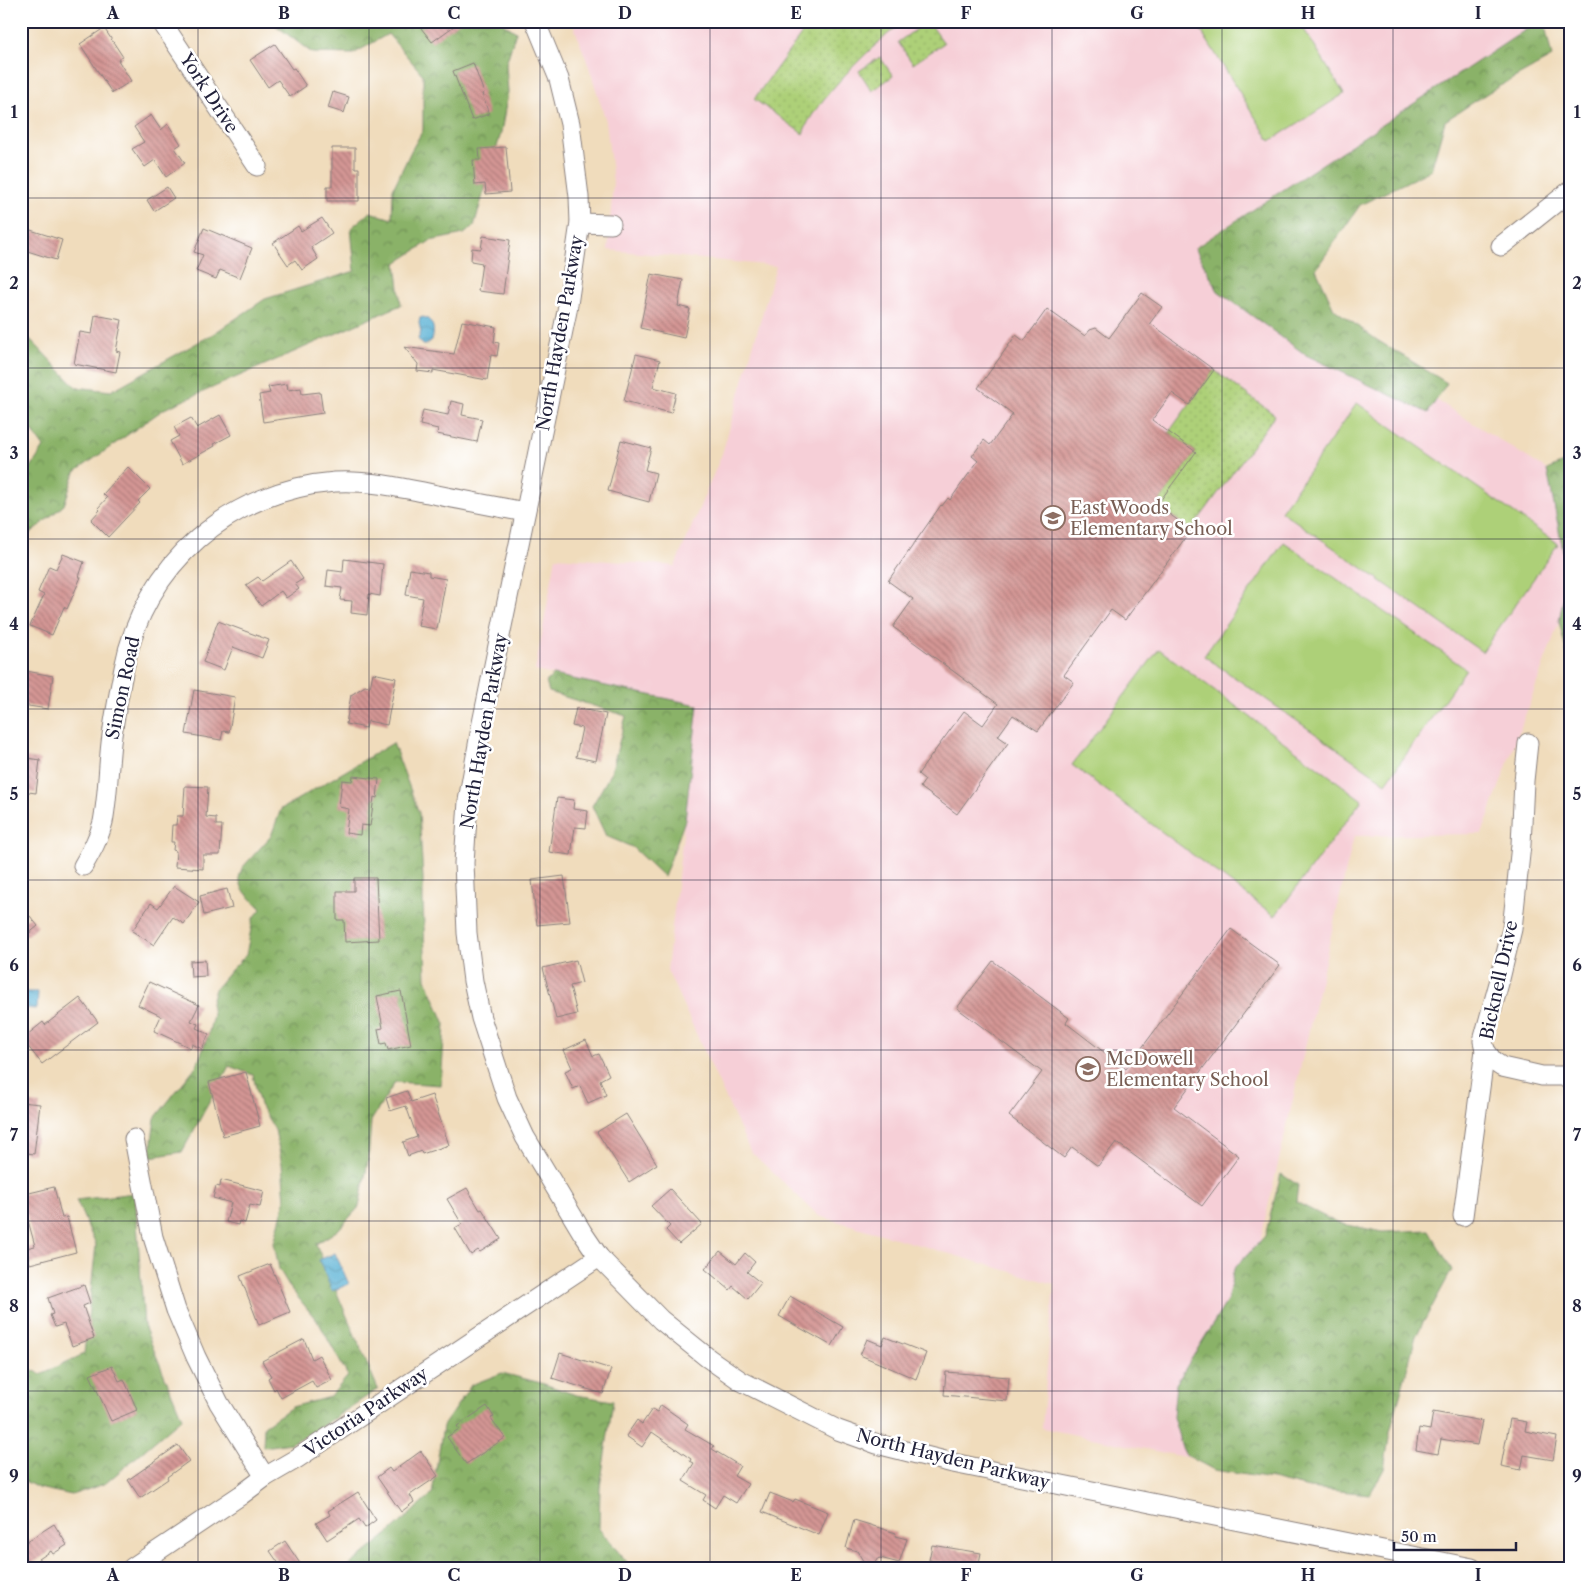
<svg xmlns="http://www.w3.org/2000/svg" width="1591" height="1589" viewBox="0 0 1591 1589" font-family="'Libre Caslon Text',serif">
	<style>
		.built { fill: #f6cfd7 }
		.forest { fill: url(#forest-crowns); stroke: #566a52 }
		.park { fill: url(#park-dots); stroke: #68795a }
		.pitch { fill: #add078; stroke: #68795a }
		.water { fill: url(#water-waves); stroke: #3c6988 }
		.building { fill: url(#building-back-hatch) }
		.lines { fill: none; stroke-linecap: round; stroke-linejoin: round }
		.minor-casing { stroke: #897f7c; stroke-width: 21 }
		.minor { stroke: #fff; stroke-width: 19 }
		.grid { fill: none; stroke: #22223b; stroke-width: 1; stroke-opacity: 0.55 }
		.labels { text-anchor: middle; stroke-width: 5; stroke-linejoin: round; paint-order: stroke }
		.street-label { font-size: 18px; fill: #22223b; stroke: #fff }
		.education-label { font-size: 18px; fill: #785e54; stroke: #fff; text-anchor: start }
		.neatline { fill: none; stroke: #22223b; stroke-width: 2 }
		.grid-label { font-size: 16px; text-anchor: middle; font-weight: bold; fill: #22223b }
	</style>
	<defs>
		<pattern id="forest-crowns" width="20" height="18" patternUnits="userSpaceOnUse" patternTransform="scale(1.25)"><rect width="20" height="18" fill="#8ab268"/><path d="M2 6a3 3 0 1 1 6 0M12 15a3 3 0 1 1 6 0" fill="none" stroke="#709057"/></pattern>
		<pattern id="park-dots" width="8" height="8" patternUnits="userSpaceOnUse" patternTransform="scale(1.25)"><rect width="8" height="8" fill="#add078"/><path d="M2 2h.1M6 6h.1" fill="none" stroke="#95b269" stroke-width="1.8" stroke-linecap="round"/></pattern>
		<pattern id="water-waves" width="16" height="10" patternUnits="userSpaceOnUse" patternTransform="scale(1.25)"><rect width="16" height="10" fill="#56b0d4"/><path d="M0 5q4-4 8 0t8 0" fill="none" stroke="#478fad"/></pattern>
		<pattern id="building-back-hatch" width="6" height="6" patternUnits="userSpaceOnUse" patternTransform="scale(1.25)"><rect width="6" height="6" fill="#d49694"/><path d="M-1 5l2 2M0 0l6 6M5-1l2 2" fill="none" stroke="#ac7a7a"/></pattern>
	</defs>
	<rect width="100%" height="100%" fill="#fff"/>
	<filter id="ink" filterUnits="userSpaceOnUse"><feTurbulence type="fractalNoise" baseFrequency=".02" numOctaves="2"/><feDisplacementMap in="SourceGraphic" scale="10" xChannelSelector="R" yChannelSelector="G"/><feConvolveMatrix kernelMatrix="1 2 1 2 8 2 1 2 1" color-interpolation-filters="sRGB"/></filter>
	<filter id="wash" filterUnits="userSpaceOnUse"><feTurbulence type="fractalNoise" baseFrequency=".0096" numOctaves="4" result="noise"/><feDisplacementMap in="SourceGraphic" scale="20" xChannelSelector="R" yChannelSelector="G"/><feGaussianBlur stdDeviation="1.12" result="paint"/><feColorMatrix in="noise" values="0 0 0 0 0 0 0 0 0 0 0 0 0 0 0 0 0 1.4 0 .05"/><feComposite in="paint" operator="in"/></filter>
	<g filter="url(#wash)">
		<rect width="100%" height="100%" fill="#f0dcbc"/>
		<!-- built -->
		<polygon class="built" points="572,21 1539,21 1195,247 1547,470 1570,551 1570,592 1482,834 1354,836 1209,1462 1042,1428 1054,1284 819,1216 750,1151 667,970 698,706 535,671 556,557 675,566 722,454 776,266 608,250 613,182 606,121 589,67"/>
		<!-- forest -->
		<g class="forest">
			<polygon points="270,21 500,21 516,32 506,64 508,92 501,133 474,226 464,234 430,241 396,263 401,305 164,409 75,472 64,505 21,541 21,483 44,447 21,415 21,345 30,339 76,387 111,391 213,334 265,299 355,271 351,228 370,212 392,219 393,189 411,151 423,130 423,75 388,34 353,54 312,53"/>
			<polygon points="1539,21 1544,21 1552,57 1489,92 1445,121 1431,170 1360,205 1316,269 1334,309 1377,340 1447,383 1428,413 1306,355 1218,291 1195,248"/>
			<polygon points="1570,460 1570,657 1567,654 1559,621 1568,575 1547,470"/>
			<polygon points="553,675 698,705 685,820 664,877 632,847 606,836 592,806 611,773 626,716 549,692 546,682"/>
			<polygon points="393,743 419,813 423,878 423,902 426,979 445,1024 441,1085 395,1082 371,1121 368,1161 359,1207 338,1230 316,1244 378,1389 313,1432 291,1443 263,1447 264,1426 292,1407 330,1397 348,1376 319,1323 291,1289 279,1269 274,1243 285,1201 282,1164 275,1130 260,1105 253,1075 229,1066 182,1152 150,1157 155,1118 197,1065 208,1036 213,1015 211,1003 215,989 232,969 246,955 253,919 261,909 243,890 239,878 242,868 271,836 281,809"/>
			<polygon points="1281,1174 1298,1185 1296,1202 1337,1223 1383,1232 1429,1230 1452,1270 1416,1336 1390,1432 1384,1469 1370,1494 1309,1488 1272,1479 1214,1470 1184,1454 1173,1417 1176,1384 1227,1301 1234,1269 1265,1236"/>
			<polygon points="135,1193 144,1326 182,1418 106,1483 72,1495 38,1488 21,1479 21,1365 41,1374 84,1354 96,1245 76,1200"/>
			<polygon points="502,1373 541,1383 576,1395 613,1401 600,1487 599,1529 632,1568 346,1568 388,1534 432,1494 443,1426 471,1385"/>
		</g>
		<!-- park -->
		<g class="park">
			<path d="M 811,21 L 905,21 C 878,39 811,104 803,134 L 754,99 Z"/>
			<polygon points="928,21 944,43 913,64 898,42"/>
			<polygon points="880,57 893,76 872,91 859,71"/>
			<polygon points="1214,370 1275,415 1191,530 1157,505 1196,452 1169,432"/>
		</g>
		<!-- pitch -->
		<g class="pitch">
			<polygon points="1195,21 1299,21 1344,94 1270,141"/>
			<polygon points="1357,403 1558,544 1482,652 1281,511"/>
			<polygon points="1284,542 1466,669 1386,783 1204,656"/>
			<polygon points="1159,649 1362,800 1275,916 1072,765"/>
		</g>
		<!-- water -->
		<g class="water">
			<path d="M 423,317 C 434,320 435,331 432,340 L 426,345 L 423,345 L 418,339 L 421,332 L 419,323 L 420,318 Z"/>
			<polygon points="21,992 38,992 37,1009 21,1008"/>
			<polygon points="335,1253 349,1284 332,1291 319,1260"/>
		</g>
		<g id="blocks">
			<!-- building -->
			<g class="building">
				<polygon points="431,21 461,21 432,42 421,28"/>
				<polygon points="104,28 123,57 118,60 131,81 112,93 80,44"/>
				<polygon points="275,44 292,69 294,68 306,86 290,97 278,80 268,87 250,60"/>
				<polygon points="473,63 484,93 482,94 489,114 472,120 453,71"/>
				<polygon points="333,92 349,97 344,113 328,108"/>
				<polygon points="151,115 161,130 168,124 181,144 175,148 185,163 166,177 155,160 145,167 132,149 144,142 134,127"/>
				<polygon points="506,147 510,192 486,194 485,184 475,185 473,160 480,160 479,149"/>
				<polygon points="332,148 355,148 355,168 359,168 359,201 327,201 327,186 332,186"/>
				<polygon points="167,187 174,198 154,211 147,200"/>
				<polygon points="322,218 332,233 311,247 318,259 302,270 295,260 288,265 273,243 298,226 301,231"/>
				<polygon points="21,227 62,240 56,260 21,249"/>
				<polygon points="204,228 252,248 240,278 220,270 216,279 196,271 203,255 194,252"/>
				<polygon points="483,236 510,240 503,294 478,291 482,263 471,261 472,248 481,249"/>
				<polygon points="651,274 683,280 678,306 690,309 684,338 640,328"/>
				<polygon points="1142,293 1162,307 1150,323 1214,370 1189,405 1172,393 1152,420 1196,452 1157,505 1191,530 1125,620 1111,610 1064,675 1074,682 1038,731 1013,715 998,736 1008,743 957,814 920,787 925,780 918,774 964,711 983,725 998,704 893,627 913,599 888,581 941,505 942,506 948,498 950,500 978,461 972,456 984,440 990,445 1013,414 978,388 1016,335 1024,341 1047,309 1085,336 1090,330 1096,328 1109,338"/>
				<polygon points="95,315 122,320 116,351 120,352 116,372 74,364 80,332 92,334"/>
				<polygon points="462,321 496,327 494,342 499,343 497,356 491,355 487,380 433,370 433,373 417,371 418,364 404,347 454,354"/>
				<polygon points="636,354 660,360 653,387 676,393 671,413 624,401"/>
				<polygon points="287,384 288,390 301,388 302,394 320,392 323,413 263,422 259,395 270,393 268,387"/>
				<polygon points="451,401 464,404 462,415 482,419 477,442 437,434 438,429 420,425 423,410 448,415"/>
				<polygon points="220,415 231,435 214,444 215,446 182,464 170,441 179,436 174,427 191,418 197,428"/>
				<polygon points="621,440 651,448 645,470 656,473 649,502 608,491"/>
				<polygon points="128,467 150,489 138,501 140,503 108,537 91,520 100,510 98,508 107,498 103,494"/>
				<polygon points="63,554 84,562 79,577 81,577 67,609 64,607 52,635 30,626 44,595 38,592 49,566 56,569"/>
				<polygon points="344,559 383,564 380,596 369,594 367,615 351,613 352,601 340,600 342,588 326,586 328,570 343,572"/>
				<polygon points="291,561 303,579 295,584 299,589 286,598 281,591 261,606 246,585 258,577 262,581"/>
				<polygon points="410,569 429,572 429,576 446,579 437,629 418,626 423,598 406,595"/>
				<polygon points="218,621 269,640 262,658 233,647 224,670 203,662"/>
				<polygon points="21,670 53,676 48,709 22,705 25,690 21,690"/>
				<polygon points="373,673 396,678 387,725 368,721 366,728 346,724 351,695 365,686 370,687"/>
				<polygon points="194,690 235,697 229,732 223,731 221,740 186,734"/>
				<polygon points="576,708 606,714 596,761 576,757 582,728 572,726"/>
				<polygon points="21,757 40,760 36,793 21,791"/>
				<polygon points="353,776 379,779 377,798 374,797 370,826 361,825 360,835 346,833 349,809 339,807 342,780 352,781"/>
				<polygon points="185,786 208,787 206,817 216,818 216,825 222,825 220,855 203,855 203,869 175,867 176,851 173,850 174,842 171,842 172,825 176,825 177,816 183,816"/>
				<polygon points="557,798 574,800 573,809 588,811 586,828 575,827 571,855 549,852"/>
				<polygon points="564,876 570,922 537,925 532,880"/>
				<polygon points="354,878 376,878 379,940 345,942 344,920 337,920 337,891 354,891"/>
				<polygon points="174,886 199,902 184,924 173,917 154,945 132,931 151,903 158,908"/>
				<polygon points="227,889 232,908 204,915 200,896"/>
				<polygon points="30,916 38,926 21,940 21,923"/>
				<polygon points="1231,929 1280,965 1174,1107 1239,1156 1202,1206 1116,1142 1098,1166 1072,1147 1064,1158 1009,1116 1042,1072 957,1008 993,961 1069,1018 1066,1023 1126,1069"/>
				<polygon points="205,960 206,976 191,977 190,961"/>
				<polygon points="576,960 582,983 570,986 577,1014 556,1019 543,968"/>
				<polygon points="149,982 199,1005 191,1021 198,1024 196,1028 209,1034 202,1049 192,1044 191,1048 154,1031 161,1016 138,1005"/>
				<polygon points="401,991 411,1045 388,1050 386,1043 381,1044 378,1029 383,1028 377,996"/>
				<polygon points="80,998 98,1022 42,1064 22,1039 43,1022 45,1025"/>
				<polygon points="586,1040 593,1056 599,1054 609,1075 600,1080 606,1095 588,1103 580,1086 573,1089 565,1071 572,1068 564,1050"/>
				<polygon points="246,1072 260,1126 223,1136 209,1082"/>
				<polygon points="407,1091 411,1102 432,1095 449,1145 422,1154 421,1151 408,1156 403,1142 417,1137 406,1106 390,1111 386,1098"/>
				<polygon points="21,1102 40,1104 34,1154 21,1152"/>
				<polygon points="626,1114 657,1164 629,1182 597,1132"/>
				<polygon points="221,1180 264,1191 260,1207 250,1205 245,1223 239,1221 238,1225 226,1222 231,1203 213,1198 216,1186 220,1187"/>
				<polygon points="54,1187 62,1218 67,1217 76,1252 30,1264 26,1248 35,1246 21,1195"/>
				<polygon points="467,1188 480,1210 482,1209 501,1239 480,1252 478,1250 471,1255 455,1228 462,1224 447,1199"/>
				<polygon points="670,1189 702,1224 679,1244 666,1230 670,1226 651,1206"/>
				<polygon points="720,1251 736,1264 745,1253 755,1262 747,1272 761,1283 748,1299 733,1286 730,1290 705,1269"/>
				<polygon points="270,1264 290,1312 259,1325 240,1276"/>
				<polygon points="84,1285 90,1303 83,1306 94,1338 72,1346 64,1324 55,1327 50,1315 53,1314 48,1298"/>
				<polygon points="790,1296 843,1327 832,1346 779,1316"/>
				<polygon points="885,1337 926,1353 916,1379 860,1355 867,1339 882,1345"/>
				<polygon points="304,1339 312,1359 319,1355 332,1380 316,1388 312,1381 281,1398 276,1388 274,1390 268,1378 271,1376 262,1361"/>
				<polygon points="560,1353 611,1369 603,1394 552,1378"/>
				<polygon points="112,1366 119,1381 124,1379 137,1410 111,1421 90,1375"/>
				<polygon points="946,1372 1009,1377 1007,1401 944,1395"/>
				<polygon points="661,1405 688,1424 685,1429 714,1446 712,1449 740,1466 734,1476 748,1484 736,1503 723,1495 715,1508 703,1500 706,1495 683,1481 694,1463 690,1461 691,1459 652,1432 642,1447 626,1436 637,1420 642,1424 652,1409 657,1412"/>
				<polygon points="487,1406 494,1417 491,1418 505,1438 466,1464 447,1437 459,1429 457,1426"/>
				<polygon points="1433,1412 1482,1421 1477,1445 1441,1439 1438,1454 1416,1450 1419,1428 1430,1430"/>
				<polygon points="1510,1419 1527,1422 1525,1431 1557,1437 1553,1460 1524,1455 1521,1470 1501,1466"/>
				<polygon points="178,1445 189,1461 167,1477 168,1479 140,1498 128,1480"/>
				<polygon points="421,1451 438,1476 410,1495 414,1502 401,1512 377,1477 389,1468 392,1472"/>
				<polygon points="358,1492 376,1520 365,1528 359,1519 327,1540 316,1523 330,1515 328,1511"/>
				<polygon points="770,1493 793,1502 795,1499 828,1512 819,1535 762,1512"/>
				<polygon points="854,1520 896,1533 895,1536 907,1539 899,1563 880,1558 871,1565 865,1564 857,1551 846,1548"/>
				<polygon points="54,1524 67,1545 53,1554 51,1551 27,1567 21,1558 21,1545"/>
				<polygon points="285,1541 303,1568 282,1568 270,1551"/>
				<polygon points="932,1545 981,1553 978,1568 939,1568 940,1562 929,1560"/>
			</g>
		</g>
	</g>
	<g filter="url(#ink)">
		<use href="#blocks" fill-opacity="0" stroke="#897f7c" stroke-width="1"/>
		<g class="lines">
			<defs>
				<g id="minor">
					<polyline points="161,21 257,166"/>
					<polyline points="535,21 559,79 570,124 579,197 580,223 567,311 481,728 468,801 464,863 467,933 473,981 481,1018 507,1098 525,1137 582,1232 599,1257 661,1320 708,1358 741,1381 838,1430 877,1444 953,1463 1472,1568"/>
					<polyline points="580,223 611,224"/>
					<polyline points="1501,246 1570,191"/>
					<path d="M 83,866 C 91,852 99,838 103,822 C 108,796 108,769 111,743 C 114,718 119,693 124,668 C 144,564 230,490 335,482 C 366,480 398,487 428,493 C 461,500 493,506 525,512"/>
					<polyline points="1485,1050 1493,1061 1502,1067 1542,1076 1570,1076"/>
					<polyline points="134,1139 153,1237 176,1310 196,1357 219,1403 265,1477"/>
					<polyline points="1463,1216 1485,1050 1483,1041 1499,983 1512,929 1521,845 1524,781 1528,743"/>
					<polyline points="132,1568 241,1495 265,1477 296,1459 599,1257"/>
				</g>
			</defs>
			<!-- minor casing -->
			<use href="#minor" class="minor-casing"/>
			<!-- minor -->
			<use href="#minor" class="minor"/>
		</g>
	</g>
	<!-- grid -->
	<path class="grid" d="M 198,21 L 198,1568M 369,21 L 369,1568M 540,21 L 540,1568M 710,21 L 710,1568M 881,21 L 881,1568M 1052,21 L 1052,1568M 1222,21 L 1222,1568M 1393,21 L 1393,1568M 21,198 L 1570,198M 21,368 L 1570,368M 21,539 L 1570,539M 21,709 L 1570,709M 21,880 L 1570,880M 21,1050 L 1570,1050M 21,1221 L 1570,1221M 21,1391 L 1570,1391"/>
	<!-- icons -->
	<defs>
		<symbol id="school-ring" viewBox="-11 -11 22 22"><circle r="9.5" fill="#fff" stroke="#8d6e63" stroke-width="1.5"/><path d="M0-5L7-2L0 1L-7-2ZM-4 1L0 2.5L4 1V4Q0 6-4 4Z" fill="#8d6e63"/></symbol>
	</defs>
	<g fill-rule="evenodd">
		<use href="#school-ring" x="1039" y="504" width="28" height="28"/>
		<use href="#school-ring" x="1074" y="1055" width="28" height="28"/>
	</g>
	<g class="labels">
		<!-- street labels -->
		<g class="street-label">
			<text transform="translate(209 93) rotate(57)" y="6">York Drive</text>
			<text transform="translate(560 333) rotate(-80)" y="6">North Hayden Parkway</text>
			<text transform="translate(123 688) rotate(-78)" y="6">Simon Road</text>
			<text transform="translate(484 731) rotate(-80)" y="6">North Hayden Parkway</text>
			<text transform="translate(1499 980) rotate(-78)" y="6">Bicknell Drive</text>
			<text transform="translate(366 1412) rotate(-34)" y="6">Victoria Parkway</text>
			<text transform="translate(953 1459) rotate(14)" y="6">North Hayden Parkway</text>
		</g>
		<!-- education labels -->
		<g class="education-label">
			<text x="1070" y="514">East Woods<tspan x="1070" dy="21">Elementary School</tspan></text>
			<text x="1106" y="1065">McDowell<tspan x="1106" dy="21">Elementary School</tspan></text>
		</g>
	</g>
	<!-- margin -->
	<rect width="1591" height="1589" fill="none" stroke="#fff" stroke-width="55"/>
	<!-- scale -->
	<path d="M1394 1542v8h122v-8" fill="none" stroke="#22223b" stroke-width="2.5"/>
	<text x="1401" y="1542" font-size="15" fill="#22223b" stroke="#ffffff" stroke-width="4" paint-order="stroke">50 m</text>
	<rect x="28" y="28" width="1536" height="1534" class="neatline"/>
	<g class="grid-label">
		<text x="113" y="19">A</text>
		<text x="284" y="19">B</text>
		<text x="454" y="19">C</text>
		<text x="625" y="19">D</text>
		<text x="796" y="19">E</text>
		<text x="966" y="19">F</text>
		<text x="1137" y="19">G</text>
		<text x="1308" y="19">H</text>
		<text x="1478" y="19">I</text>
		<text x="14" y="118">1</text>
		<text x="1577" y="118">1</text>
		<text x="14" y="289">2</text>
		<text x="1577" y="289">2</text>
		<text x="14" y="459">3</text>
		<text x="1577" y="459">3</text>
		<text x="14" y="630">4</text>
		<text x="1577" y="630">4</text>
		<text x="14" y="800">5</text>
		<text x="1577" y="800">5</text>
		<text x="14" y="971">6</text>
		<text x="1577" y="971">6</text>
		<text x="14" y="1141">7</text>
		<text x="1577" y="1141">7</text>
		<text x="14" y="1312">8</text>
		<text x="1577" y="1312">8</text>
		<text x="14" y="1482">9</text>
		<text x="1577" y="1482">9</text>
		<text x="113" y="1581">A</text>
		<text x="284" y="1581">B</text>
		<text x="454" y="1581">C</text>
		<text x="625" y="1581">D</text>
		<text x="796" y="1581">E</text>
		<text x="966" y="1581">F</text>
		<text x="1137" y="1581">G</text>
		<text x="1308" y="1581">H</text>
		<text x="1478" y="1581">I</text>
	</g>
</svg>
